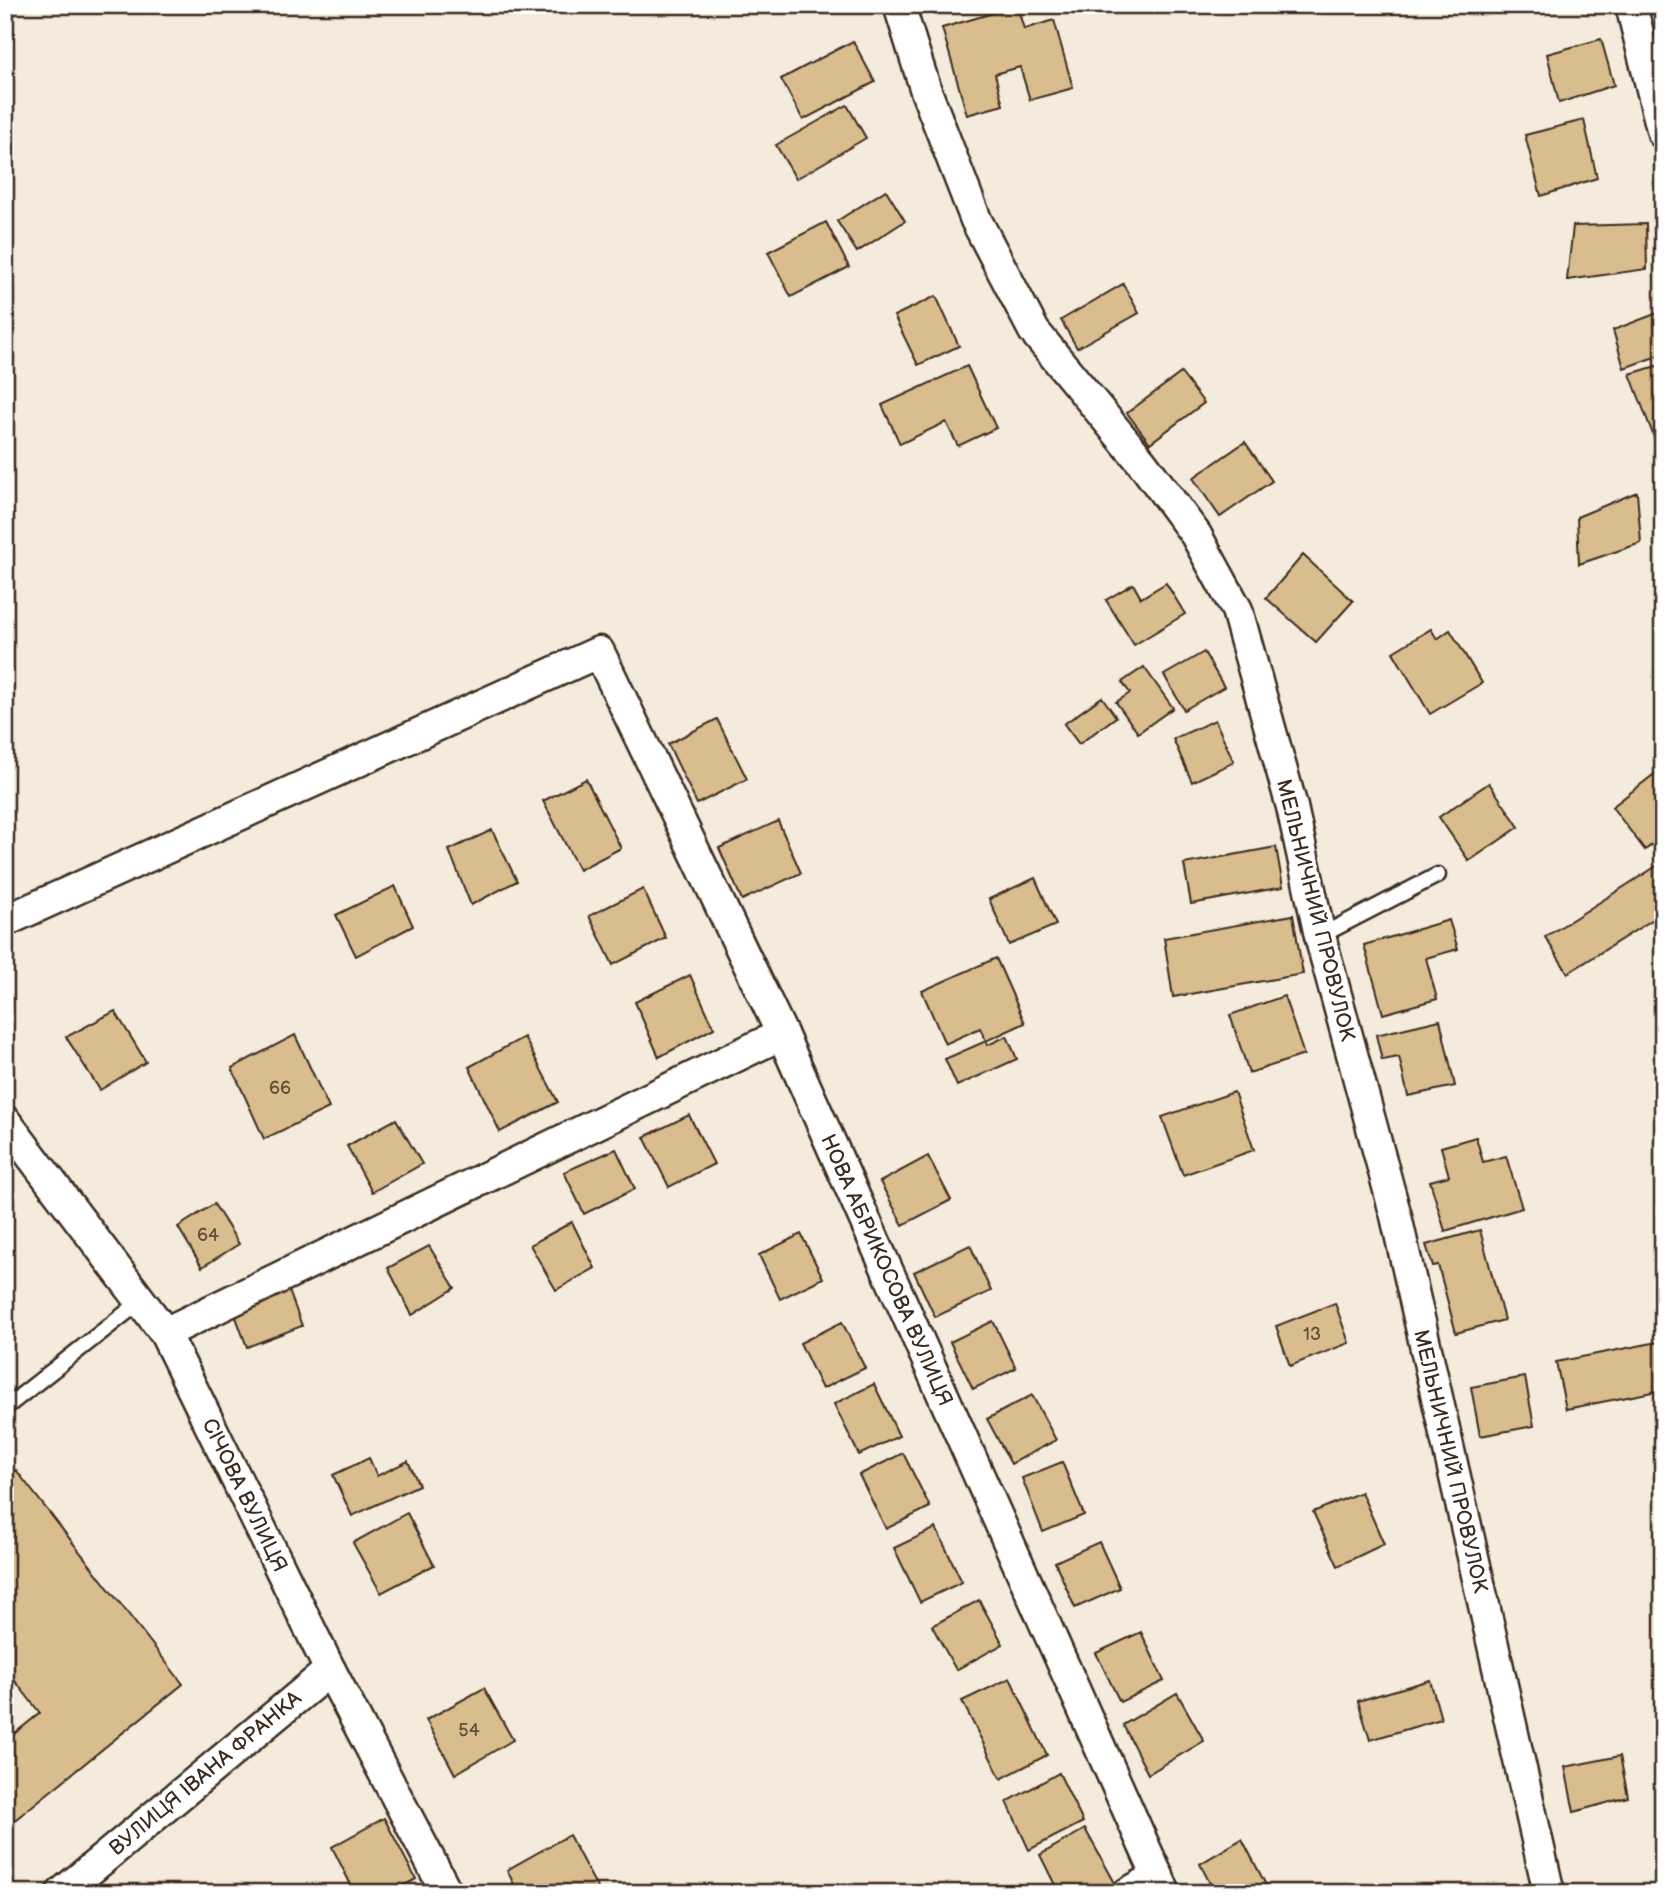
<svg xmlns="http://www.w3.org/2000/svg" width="1668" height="1898" viewBox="0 0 1668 1898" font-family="'Balsamiq Sans',sans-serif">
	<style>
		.building { fill: #d9bd8e; stroke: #3b2a1e; stroke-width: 2 }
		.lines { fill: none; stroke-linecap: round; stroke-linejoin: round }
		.lane-casing { stroke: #3b2a1e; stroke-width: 19 }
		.street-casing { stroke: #3b2a1e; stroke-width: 35 }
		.lane { stroke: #fff; stroke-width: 14 }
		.street { stroke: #fff; stroke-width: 30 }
		.labels { text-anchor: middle; stroke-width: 7; stroke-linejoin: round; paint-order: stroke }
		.number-label { font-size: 18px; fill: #624f3a }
		.street-label { font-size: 21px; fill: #3b2a1e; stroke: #fff }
	</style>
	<rect width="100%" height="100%" fill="#f4ebdd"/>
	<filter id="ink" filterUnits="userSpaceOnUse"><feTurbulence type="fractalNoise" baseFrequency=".0143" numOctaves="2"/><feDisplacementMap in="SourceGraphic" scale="14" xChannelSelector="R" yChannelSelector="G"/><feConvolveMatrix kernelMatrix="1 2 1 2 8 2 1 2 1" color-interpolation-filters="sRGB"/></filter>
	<g filter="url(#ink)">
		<!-- building -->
		<g class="building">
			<polygon points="1017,6 1024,29 1054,20 1073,88 1030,100 1020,67 995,74 1003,105 967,115 942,28"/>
			<polygon points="1601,39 1614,85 1559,103 1547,54"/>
			<polygon points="853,41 875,82 803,120 781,79"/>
			<polygon points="847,105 866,138 796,179 776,145"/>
			<polygon points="1584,120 1597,178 1541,196 1525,135"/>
			<polygon points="886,190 905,221 857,252 837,221"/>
			<polygon points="826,222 849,267 791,297 768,252"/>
			<polygon points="1646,224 1647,269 1567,280 1573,226"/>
			<polygon points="1123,284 1139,313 1077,348 1061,320"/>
			<polygon points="936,296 959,346 918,365 894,316"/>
			<polygon points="1663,311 1663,354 1624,368 1613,330"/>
			<polygon points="1663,364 1663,461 1630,374"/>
			<polygon points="967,366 996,428 958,446 946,422 900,444 882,405"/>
			<polygon points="1181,373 1204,403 1150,443 1127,413"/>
			<polygon points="1245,442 1272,481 1220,517 1193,478"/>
			<polygon points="1637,492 1641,543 1579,564 1577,517"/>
			<polygon points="1303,555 1353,601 1316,642 1266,598"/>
			<polygon points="1166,583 1185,614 1134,645 1106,600 1133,584 1141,598"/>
			<polygon points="1431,629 1437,639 1450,630 1482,683 1430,714 1393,652"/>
			<polygon points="1204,652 1224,687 1184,710 1164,675"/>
			<polygon points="1144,667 1173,708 1138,733 1116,702 1130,693 1122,682"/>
			<polygon points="1102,697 1116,717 1079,744 1064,724"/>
			<polygon points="717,719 747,779 697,804 668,744"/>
			<polygon points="1215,720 1234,762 1192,782 1173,739"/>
			<polygon points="1657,772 1663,780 1663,836 1645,850 1612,807"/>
			<polygon points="586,779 621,848 579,870 543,801"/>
			<polygon points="1489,783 1519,827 1469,861 1439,817"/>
			<polygon points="778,821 801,873 742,900 719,848"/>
			<polygon points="492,830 517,881 471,905 449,850"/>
			<polygon points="1276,847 1283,887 1191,904 1184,864"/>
			<polygon points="1663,862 1663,913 1568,973 1545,937"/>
			<polygon points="1035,878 1056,925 1009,945 989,899"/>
			<polygon points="395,886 413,926 356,956 336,915"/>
			<polygon points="643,889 666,938 613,965 589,916"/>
			<polygon points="1293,915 1303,974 1173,997 1164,938"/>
			<polygon points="1449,920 1458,949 1426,958 1437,999 1383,1014 1364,945"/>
			<polygon points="996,958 1025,1023 986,1041 980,1028 945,1044 922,991"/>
			<polygon points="690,975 714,1028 659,1057 635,1002"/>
			<polygon points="1284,996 1304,1055 1249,1073 1230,1015"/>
			<polygon points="115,1011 146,1062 100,1090 66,1037"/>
			<polygon points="1440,1020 1455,1086 1408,1096 1399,1057 1382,1060 1376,1035"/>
			<polygon points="295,1035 329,1108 264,1139 232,1068"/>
			<polygon points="1007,1036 1017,1059 957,1086 945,1059 986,1041 988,1045"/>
			<polygon points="524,1037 558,1102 500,1132 469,1067"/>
			<polygon points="1234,1092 1254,1150 1183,1175 1162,1117"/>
			<polygon points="689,1115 714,1164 669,1187 644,1137"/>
			<polygon points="396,1119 422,1164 372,1192 347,1146"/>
			<polygon points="1476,1137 1483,1162 1506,1156 1522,1208 1445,1231 1430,1181 1449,1176 1441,1147"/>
			<polygon points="616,1149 635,1189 584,1214 564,1172"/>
			<polygon points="928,1156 951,1200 903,1225 880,1182"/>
			<polygon points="214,1204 239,1244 202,1267 178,1227"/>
			<polygon points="572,1222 595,1268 556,1290 530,1245"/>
			<polygon points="1480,1230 1504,1320 1456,1333 1438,1265 1433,1266 1426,1245"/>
			<polygon points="801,1234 823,1278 780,1299 759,1255"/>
			<polygon points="970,1245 991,1291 935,1317 914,1272"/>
			<polygon points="429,1246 455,1288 412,1315 388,1268"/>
			<polygon points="288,1288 302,1326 247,1347 233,1309"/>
			<polygon points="1335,1303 1349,1343 1290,1366 1276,1326"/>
			<polygon points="993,1321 1016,1368 973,1389 950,1342"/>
			<polygon points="842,1322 865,1368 822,1389 800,1343"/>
			<polygon points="1663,1341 1663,1390 1566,1409 1556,1362"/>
			<polygon points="1525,1377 1534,1426 1480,1436 1471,1387"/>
			<polygon points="874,1384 899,1436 859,1455 834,1404"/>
			<polygon points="1032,1395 1056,1440 1011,1464 987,1419"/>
			<polygon points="903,1453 930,1507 886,1529 859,1475"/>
			<polygon points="369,1458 377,1476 408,1461 419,1485 352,1516 333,1475"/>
			<polygon points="1062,1462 1084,1515 1043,1532 1022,1478"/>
			<polygon points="16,1470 183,1684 5,1828 5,1741 40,1713 5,1668 5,1479"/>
			<polygon points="1361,1492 1384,1544 1338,1566 1313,1512"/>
			<polygon points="407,1513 434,1565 381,1593 353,1543"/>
			<polygon points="936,1528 962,1582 920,1602 894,1548"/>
			<polygon points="1099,1542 1120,1588 1075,1608 1055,1562"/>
			<polygon points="979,1600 1003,1644 956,1670 932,1626"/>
			<polygon points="1141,1632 1164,1681 1120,1702 1096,1653"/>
			<polygon points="1010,1678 1047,1755 1001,1779 962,1701"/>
			<polygon points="1430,1680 1441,1719 1370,1740 1358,1701"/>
			<polygon points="484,1688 513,1740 455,1774 426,1720"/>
			<polygon points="1177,1693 1204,1741 1148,1774 1123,1725"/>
			<polygon points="1620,1756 1628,1797 1574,1812 1565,1767"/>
			<polygon points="1059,1773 1083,1822 1029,1850 1007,1802"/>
			<polygon points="384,1818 416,1879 390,1893 355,1893 332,1847"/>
			<polygon points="1085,1829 1115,1883 1099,1893 1059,1893 1040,1855"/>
			<polygon points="569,1835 600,1893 518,1893 507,1870"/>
			<polygon points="1242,1839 1266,1885 1251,1893 1215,1893 1200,1864"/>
		</g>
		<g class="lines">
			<defs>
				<g id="lane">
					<polyline points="1320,936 1438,875"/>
					<polyline points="5,1408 141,1301"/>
				</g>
				<g id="street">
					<polyline points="899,5 926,91 976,220 1034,331 1141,461 1196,535 1237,610 1292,807 1320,936 1396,1216 1549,1893"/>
					<polyline points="1631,5 1663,133"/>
					<polyline points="5,921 599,652 782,1034 1165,1893"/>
					<polyline points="5,1121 165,1333 330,1670 447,1893"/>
					<polyline points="165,1333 782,1034"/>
					<polyline points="62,1893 330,1670"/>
					<polyline points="1128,1893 1158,1876"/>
				</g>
			</defs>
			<!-- lane casing -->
			<use href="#lane" class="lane-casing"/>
			<!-- street casing -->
			<use href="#street" class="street-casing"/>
			<!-- lane -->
			<use href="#lane" class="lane"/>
			<!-- street -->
			<use href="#street" class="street"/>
		</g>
	</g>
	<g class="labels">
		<!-- number labels -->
		<g class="number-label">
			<text x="280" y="1094">66</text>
			<text x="208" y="1241">64</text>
			<text x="1312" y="1340">13</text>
			<text x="469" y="1736">54</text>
		</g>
		<!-- street labels -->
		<g class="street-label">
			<text transform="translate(1316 910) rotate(76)" y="7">МЕЛЬНИЧНИЙ ПРОВУЛОК</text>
			<text transform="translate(887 1270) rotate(66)" y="7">НОВА АБРИКОСОВА ВУЛИЦЯ</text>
			<text transform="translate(1451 1461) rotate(77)" y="7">МЕЛЬНИЧНИЙ ПРОВУЛОК</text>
			<text transform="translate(245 1495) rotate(64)" y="7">СІЧОВА ВУЛИЦЯ</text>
			<text transform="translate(205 1773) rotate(-40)" y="7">ВУЛИЦЯ ІВАНА ФРАНКА</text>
		</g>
	</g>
	<!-- margin -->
	<rect width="1668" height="1898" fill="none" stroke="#fff" stroke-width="28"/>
	<rect x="14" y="14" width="1640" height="1870" fill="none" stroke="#3b2a1e" stroke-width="2.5" filter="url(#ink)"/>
</svg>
